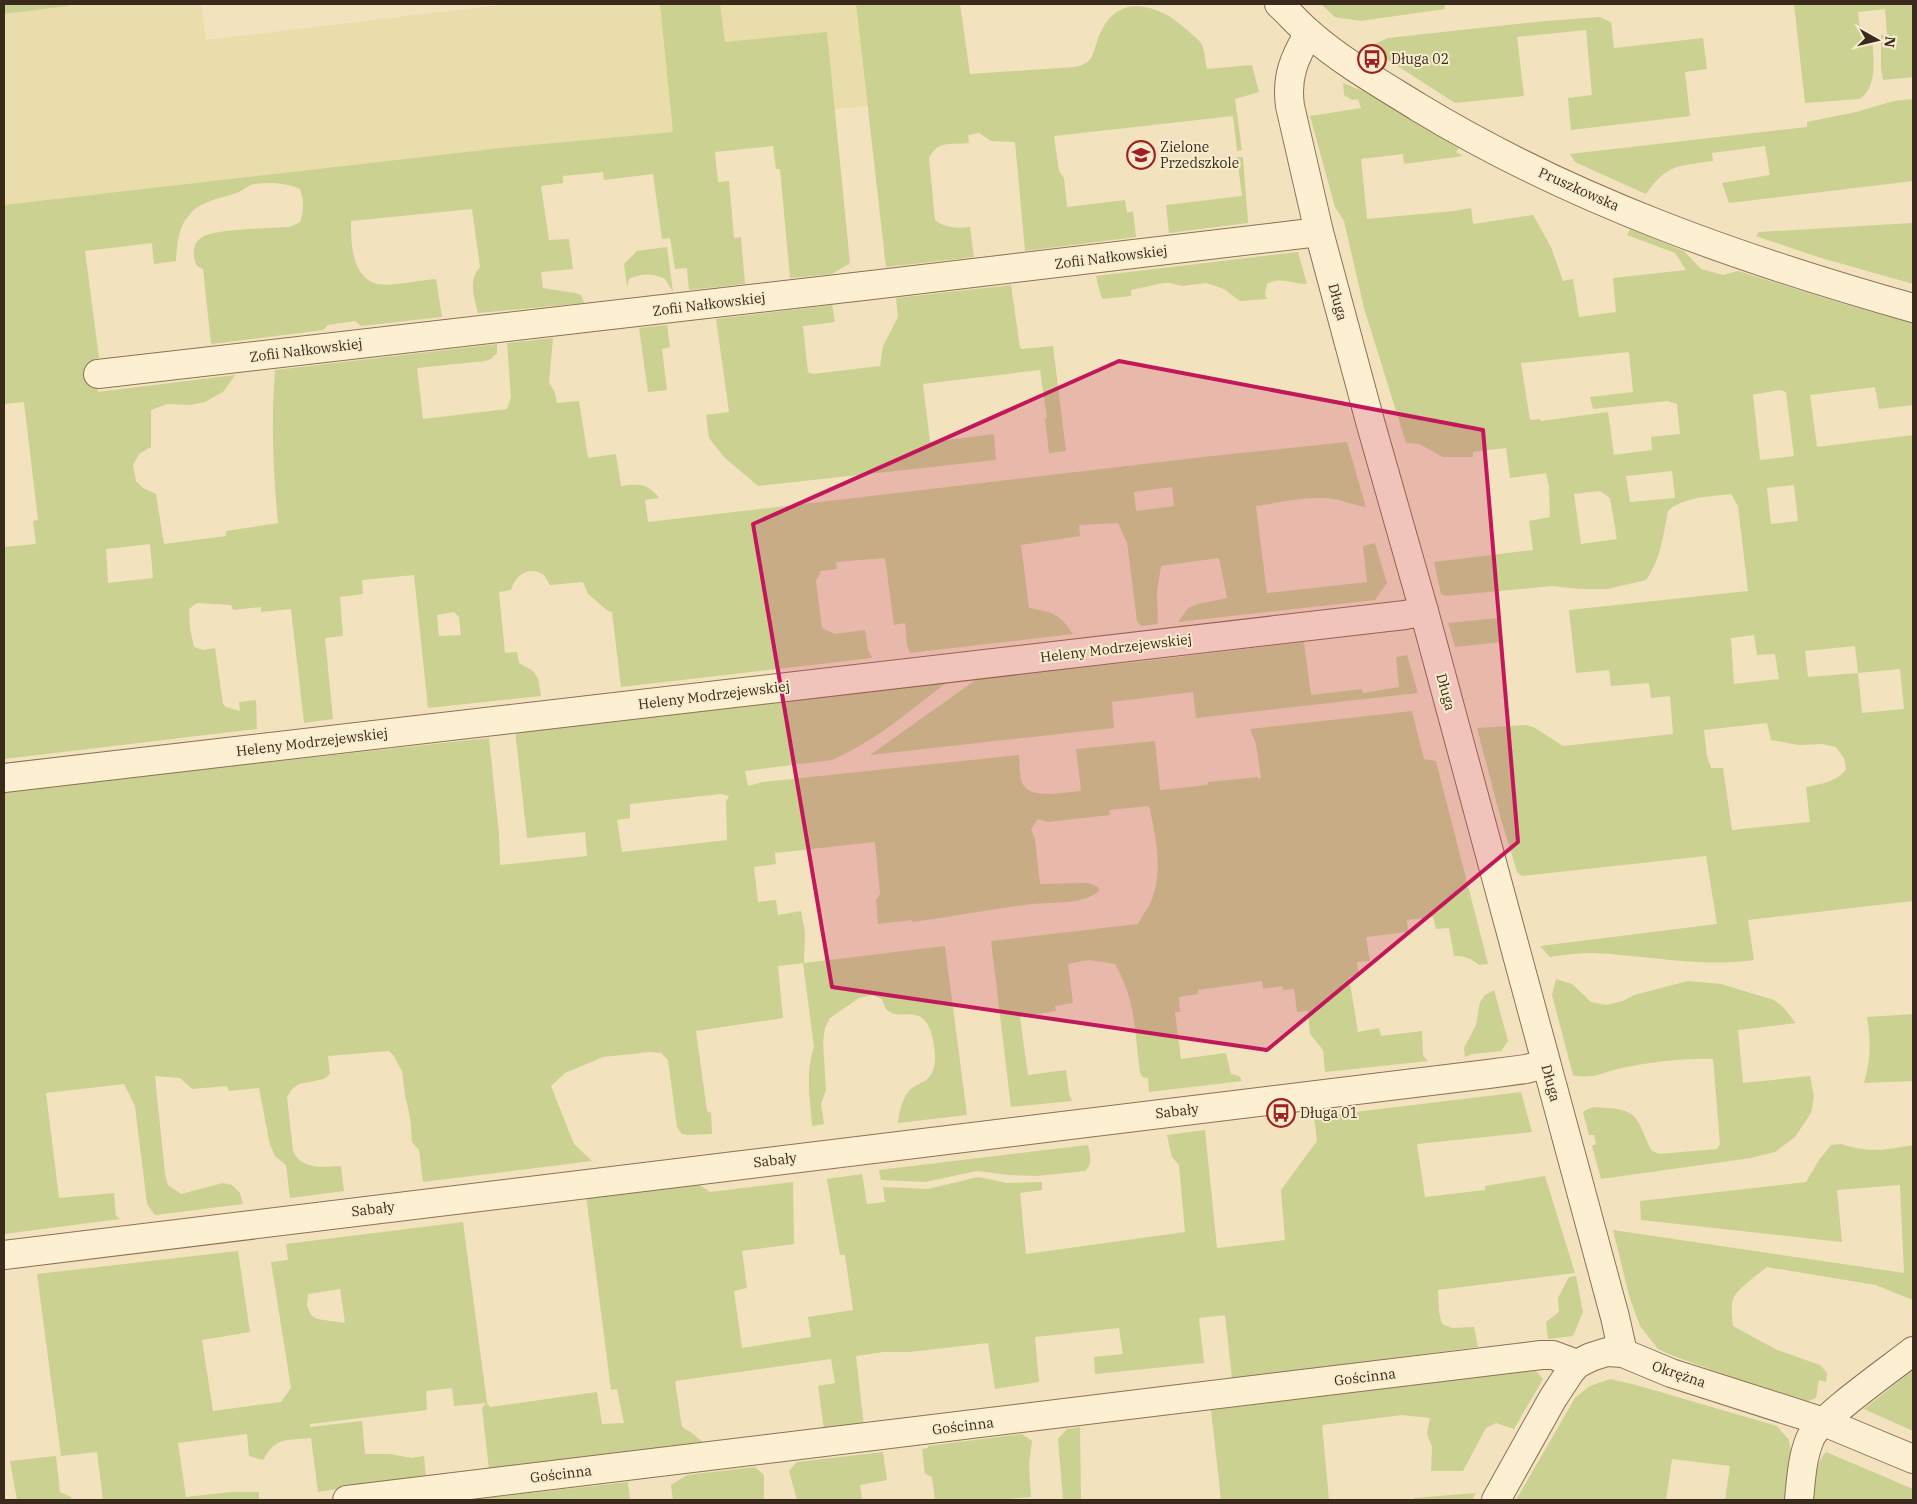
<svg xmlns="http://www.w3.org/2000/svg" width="1917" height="1504" viewBox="0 0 1917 1504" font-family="'IBM Plex Serif',serif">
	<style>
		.farmland { fill: #e8ddab }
		.green { fill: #cad191; fill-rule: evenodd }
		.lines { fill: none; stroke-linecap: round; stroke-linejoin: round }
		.minor-casing { stroke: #8c7155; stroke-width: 30 }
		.minor { stroke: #fcefd2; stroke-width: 28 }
		.marked { fill: #c2185b; fill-opacity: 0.2; stroke: #c2185b; stroke-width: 4; stroke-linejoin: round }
		.labels { text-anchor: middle; stroke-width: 4; stroke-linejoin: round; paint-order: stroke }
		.poi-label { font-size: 14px; fill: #3a2a1b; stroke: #f8ecce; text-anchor: start }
		.street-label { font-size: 14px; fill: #3a2a1b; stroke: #f8ecce }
	</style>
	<rect width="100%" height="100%" fill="#f2e2be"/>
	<!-- farmland -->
	<polygon class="farmland" points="82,4 201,4 206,40 508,4 856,4 867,106 835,109 835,114 674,132 510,147 4,205 4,14"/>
	<!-- green -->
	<g class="green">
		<polygon points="4,4 67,4 68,6 4,14"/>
		<path d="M 660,4 L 720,4 L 725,42 L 827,32 L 850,263 L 832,274 L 790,278 L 780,169 L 776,169 L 773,146 L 715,152 L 718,182 L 729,181 L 734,238 L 741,237 L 745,284 L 689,290 L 687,268 L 675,269 L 670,238 L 662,239 L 653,174 L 604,180 L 603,172 L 563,176 L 563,183 L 541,186 L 549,240 L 569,239 L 573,269 L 541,272 L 543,288 L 575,293 L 581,295 L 584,303 L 478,313 C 474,298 468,280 480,267 L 472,209 L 351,221 C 351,241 351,274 374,283 C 388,288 420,280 436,279 L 442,317 L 361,326 L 355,321 L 328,325 L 323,330 L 211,344 L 203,269 L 197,266 C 192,257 192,244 201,238 C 212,229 273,228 290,227 L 300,222 C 304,210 304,201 300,189 C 287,183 269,182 255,184 C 250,184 246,188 241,191 C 225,198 203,199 190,214 C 178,227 177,244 176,261 L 154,264 L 152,243 L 85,251 L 99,358 L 94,359 L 98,392 L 235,375 L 224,391 L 205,402 L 189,405 L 167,404 L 151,410 L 151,447 L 139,454 L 133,465 L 136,481 L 143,488 L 156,494 L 164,544 L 226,536 L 226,531 L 278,523 C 273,472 271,422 275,370 L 497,344 L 497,353 L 491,359 L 485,361 L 417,368 L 423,419 L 507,409 L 511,397 L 507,343 L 553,338 L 549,382 L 555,393 L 557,403 L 579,401 L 588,458 L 616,454 L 621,486 C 638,484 648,483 659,498 L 645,500 L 648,522 L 1212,456 L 1347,442 L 1366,507 C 1351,505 1338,498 1323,498 C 1301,497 1277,503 1256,506 L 1267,593 L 1367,582 L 1363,546 L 1375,543 L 1387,583 L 1375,600 L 1178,622 L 1188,608 L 1198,604 L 1227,598 L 1219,558 L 1161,566 L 1157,592 L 1158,624 L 1141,626 L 1137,621 L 1127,543 L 1118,523 L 1079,525 L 1080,536 L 1021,545 L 1029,608 C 1054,613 1058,612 1073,634 L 910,653 L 907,646 L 905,623 L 894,625 L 885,558 L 836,562 L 837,569 L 821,571 L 816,581 L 822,628 L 835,634 L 865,630 L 868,649 L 872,658 L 621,687 L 612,612 L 608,611 L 588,594 L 583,582 L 550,585 L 544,575 C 529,565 515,575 511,590 L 499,592 L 505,653 L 517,652 L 519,663 L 533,671 L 538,678 L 541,696 L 428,708 L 414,575 L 362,580 L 363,594 L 340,597 L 343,636 L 325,638 L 333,719 L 304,723 L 291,609 L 261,612 L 261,607 L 233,610 L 231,605 L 197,603 L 189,609 L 190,628 L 194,647 L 203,650 L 215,648 L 223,704 L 226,707 L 240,711 L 239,702 L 256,700 L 257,729 L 4,759 L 4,547 L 36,544 L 33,521 L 38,520 L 24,402 L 4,404 L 4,205 L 510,147 L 673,132 ZM 1172,487 L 1174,506 L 1136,511 L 1134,492 ZM 150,544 L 153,578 L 108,583 L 106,549 ZM 454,612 L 459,617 L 461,635 L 439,636 L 437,615 Z"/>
		<path d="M 856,4 L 960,4 L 970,74 L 1075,67 C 1082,65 1087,64 1091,58 C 1095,51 1096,43 1099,36 C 1113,2 1139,0 1169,16 C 1174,19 1200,40 1201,43 C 1205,50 1205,62 1207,69 L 1252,65 L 1259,92 L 1235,99 L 1242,150 L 1237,151 L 1233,116 L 1054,136 L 1059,171 L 1064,178 L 1067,207 L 1125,200 L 1127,213 L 1133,211 L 1136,237 L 1025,251 L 1015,142 L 991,141 L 979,133 L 968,135 L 969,143 C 951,145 938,140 929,158 L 935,220 C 946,229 957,228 970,227 L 974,257 L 886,267 Z"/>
		<polygon points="1321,4 1444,4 1445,9 1360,21 1335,17"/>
		<path d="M 1794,4 L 1913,4 L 1913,77 L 1883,80 L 1881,68 L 1881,35 L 1887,34 L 1885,9 L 1858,12 L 1861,37 L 1872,36 C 1873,55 1879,88 1859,99 L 1805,103 Z"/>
		<polygon points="1599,17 1611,22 1614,48 1703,38 1707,69 1685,72 1690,116 1571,130 1568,98 1592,95 1586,30 1517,37 1524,96 1455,103 1368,47 1388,38 1545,21"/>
		<path d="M 1343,83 L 1365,92 L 1459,148 L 1456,152 L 1463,156 L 1404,164 L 1403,154 L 1361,159 L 1367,219 L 1454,211 L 1471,208 L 1473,224 L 1533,215 L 1551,247 L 1563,281 L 1573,279 L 1579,317 L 1616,312 L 1613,278 L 1686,270 L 1675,253 L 1627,235 L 1630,229 L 1684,251 L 1701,269 L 1723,275 L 1738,271 L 1844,304 L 1913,323 L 1913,405 L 1879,409 L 1875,387 L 1810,395 L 1817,447 L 1913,435 L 1913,901 L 1748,920 L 1754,960 C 1700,968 1646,955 1592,953 C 1578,953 1563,955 1550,957 L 1540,946 L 1717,924 L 1706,856 L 1522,876 L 1517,872 L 1500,816 L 1477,728 L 1527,725 L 1535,728 L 1563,746 L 1673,734 L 1670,696 L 1651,698 L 1649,683 L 1611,686 L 1609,670 L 1576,673 L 1569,610 L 1748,591 L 1738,506 L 1731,494 C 1711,497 1684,496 1668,511 C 1663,535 1661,559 1646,580 L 1607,589 L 1579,589 L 1552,586 L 1446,596 L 1441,594 L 1434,562 L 1533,550 L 1529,521 L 1550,517 L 1549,486 L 1546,473 L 1510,478 L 1506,448 L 1473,452 L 1473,457 L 1443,457 L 1419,444 L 1406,443 L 1364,308 L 1344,221 L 1335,207 L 1310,116 L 1361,108 L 1358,99 L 1352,100 L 1344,95 ZM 1629,352 L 1633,392 L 1590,397 L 1593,409 L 1667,401 L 1677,404 L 1680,434 L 1651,437 L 1652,450 L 1614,455 L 1608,412 L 1541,421 L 1540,419 L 1530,420 L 1521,363 ZM 1780,390 L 1786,392 L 1794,456 L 1760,460 L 1753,395 L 1751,395 ZM 1672,471 L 1675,498 L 1630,502 L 1626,476 ZM 1794,485 L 1798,521 L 1771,524 L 1767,488 ZM 1600,491 L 1610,498 L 1617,539 L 1581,544 L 1574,494 ZM 1754,635 L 1757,655 L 1775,654 L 1779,679 L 1734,684 L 1731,638 ZM 1855,646 L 1858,673 L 1808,677 L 1805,651 ZM 1900,669 L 1904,709 L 1862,713 L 1858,673 ZM 1767,723 L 1771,740 L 1799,745 L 1822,744 L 1836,747 L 1844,758 L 1846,769 C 1837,782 1821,784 1806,787 L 1810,822 L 1732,830 L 1723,768 L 1711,768 L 1707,756 L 1704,730 Z"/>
		<path d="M 1913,99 L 1913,181 L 1729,203 L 1722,183 L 1770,175 L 1765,146 L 1712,153 L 1713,161 C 1679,166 1668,163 1646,194 L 1575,162 L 1570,154 L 1807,127 L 1807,122 L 1856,112 L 1894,101 Z"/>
		<polygon points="1237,157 1243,157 1248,223 1169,233 1166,205 1242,196"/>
		<polygon points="1912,223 1913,284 1818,257 1756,236 1759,232"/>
		<path d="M 667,247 L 673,292 L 665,279 C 654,273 640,273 629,279 L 627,287 L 624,264 L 637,251 Z"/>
		<path d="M 1298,252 L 1307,284 C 1293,284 1281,276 1267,284 L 1265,294 L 1267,299 L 1240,301 L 1224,289 L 1206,283 L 1182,286 L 1170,283 L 1163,283 L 1131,290 L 1131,296 L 1103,299 L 1101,296 L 1096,276 Z"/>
		<polygon points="1011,285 1020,348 1022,349 1053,346 1066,451 1049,453 1045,419 1047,418 1040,370 923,384 930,442 994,434 996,460 758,486 724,457 709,438 706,415 729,412 716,319 832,305 835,322 803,326 808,372 813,374 880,366 883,346 898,317 896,298"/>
		<polygon points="667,325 670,347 662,349 667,390 648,392 639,328"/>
		<polygon points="1498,618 1501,642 1455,647 1448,623"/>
		<polygon points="1304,642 1311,695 1362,689 1363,693 1399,687 1396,657 1407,655 1418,693 1196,718 1193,692 1112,702 1114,728 870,755 980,677 1137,662"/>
		<path d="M 950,680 C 912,709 876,741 832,760 L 745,771 L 748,786 L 763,782 L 1019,755 C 1020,765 1019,778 1024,786 C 1032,799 1067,792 1081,791 L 1076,749 L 1155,741 L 1160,790 L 1207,785 L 1208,782 L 1258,777 L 1259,779 L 1261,778 L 1256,744 L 1250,729 L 1412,711 L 1424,759 L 1436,761 L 1488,964 L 1479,965 C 1471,958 1464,956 1454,956 L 1449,928 L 1436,929 L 1433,917 L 1407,920 L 1408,932 L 1366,937 L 1370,961 L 1357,962 L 1359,975 L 1349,977 L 1358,1032 L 1379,1028 L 1381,1036 L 1422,1031 L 1423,1055 L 1428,1061 L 1325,1072 L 1323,1050 L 1310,1034 L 1308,1011 L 1297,1012 L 1294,989 L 1283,990 L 1282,986 L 1263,989 L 1262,981 L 1198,990 L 1198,994 L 1179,997 L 1180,1012 L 1175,1012 L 1181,1059 L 1226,1053 L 1231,1074 L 1239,1076 L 1242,1081 L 1149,1092 L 1148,1078 L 1142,1077 L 1140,1072 C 1134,1030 1137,1004 1115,964 L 1089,960 L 1068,964 L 1073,1003 L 1055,1006 L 1056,1011 L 1020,1017 L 1028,1075 L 1066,1070 L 1069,1094 L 1072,1101 L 1011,1107 L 991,941 L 1138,924 C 1141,917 1146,911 1150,904 C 1164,873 1156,837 1149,806 L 1109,810 L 1110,815 L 1048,822 L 1038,819 L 1031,829 L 1035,839 L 1040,884 L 1088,883 L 1098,887 L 1099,891 C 1083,905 1052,902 1032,904 C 992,909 952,917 912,922 L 912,920 L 878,924 L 876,900 L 880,894 L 875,842 L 775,853 L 776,864 L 754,867 L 758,902 L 776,900 L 778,915 L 801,911 L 805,932 L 804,963 L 945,946 L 967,1115 L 898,1123 C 899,1113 902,1099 909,1091 C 913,1086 920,1084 926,1080 C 937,1072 936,1053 933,1040 C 925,999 901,1023 887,1010 C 884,1007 883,1002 882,999 L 872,995 L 859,998 L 830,1018 L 825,1028 L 823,1041 L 826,1090 L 821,1104 L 824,1124 L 812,1126 C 810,1099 805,1072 814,1047 L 803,963 L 778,966 L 783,1018 L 696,1031 L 707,1111 L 711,1113 L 712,1134 L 689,1135 L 682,1134 L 677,1127 L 668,1060 L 661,1053 L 650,1052 L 603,1057 L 565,1073 L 551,1086 L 574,1144 L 592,1161 L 423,1182 L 419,1150 L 412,1142 L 410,1117 L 405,1095 L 402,1071 L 394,1056 L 389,1051 L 328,1056 L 330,1074 L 324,1079 L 299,1084 L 292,1089 L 287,1097 L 293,1151 C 301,1170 324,1167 341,1166 L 344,1191 L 290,1198 L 286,1165 L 275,1156 L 270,1145 L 259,1088 L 229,1091 L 227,1086 L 192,1089 L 180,1078 L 155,1076 L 165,1174 L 168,1185 L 181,1194 L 223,1183 L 232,1185 L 240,1193 L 243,1204 L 155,1215 L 147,1204 L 135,1106 L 124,1084 L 46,1093 L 59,1198 L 114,1193 L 116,1216 L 120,1219 L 4,1234 L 4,791 L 489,738 L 499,834 L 500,865 L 587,856 L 585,832 L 527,838 L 515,730 ZM 721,794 L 729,796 L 726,802 L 727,840 L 622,852 L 617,820 L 630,818 L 630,804 Z"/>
		<path d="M 1556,979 L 1572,984 L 1591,1002 L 1606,1005 L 1623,1001 L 1634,995 L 1688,981 L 1721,984 L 1774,1000 L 1783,1007 L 1796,1023 L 1738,1030 L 1743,1083 L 1810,1076 L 1814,1097 L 1811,1113 L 1795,1137 L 1775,1152 L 1751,1158 L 1601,1179 L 1592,1146 L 1596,1144 L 1594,1135 L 1589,1135 L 1583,1112 C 1592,1106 1596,1107 1606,1108 C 1640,1109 1638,1123 1651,1150 L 1659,1154 L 1717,1149 L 1720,1144 L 1713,1059 C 1683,1058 1651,1062 1622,1068 C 1603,1072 1592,1080 1573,1075 L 1552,995 Z"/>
		<polygon points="1494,990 1508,1041 1501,1051 1472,1054 1465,1057 1464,1048 1476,1025 1480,1002 1485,995"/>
		<path d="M 1913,1014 L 1913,1081 L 1864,1083 C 1871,1058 1871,1042 1867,1017 Z"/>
		<path d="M 1521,1092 L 1532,1132 L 1417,1144 L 1425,1197 L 1485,1190 L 1485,1186 L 1545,1176 L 1575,1273 L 1438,1290 L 1439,1312 L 1442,1324 L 1452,1328 L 1474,1327 L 1478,1347 L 1232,1379 L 1225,1315 L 1199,1318 L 1204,1363 L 1095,1374 L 1094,1357 L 1123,1354 L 1119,1328 L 1035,1337 L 1039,1382 L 995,1389 L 988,1343 L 909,1352 L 883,1352 L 856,1356 L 864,1427 L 824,1430 L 818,1386 L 835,1383 L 831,1359 L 675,1381 L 682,1427 L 692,1433 L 705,1444 L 489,1469 L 482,1408 L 486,1403 L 454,1406 L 452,1388 L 426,1391 L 427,1410 L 310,1424 L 310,1427 L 362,1421 L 365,1454 L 390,1454 L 412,1458 L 424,1456 L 426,1476 L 318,1492 L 311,1438 C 286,1441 277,1436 263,1460 L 249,1456 L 247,1434 L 178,1443 L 186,1497 L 232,1492 L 259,1492 L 259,1500 L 103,1500 L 97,1452 L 61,1456 L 37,1274 L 238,1251 L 250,1332 L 202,1340 L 213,1411 L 281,1402 L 291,1388 L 271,1262 L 288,1260 L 286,1244 L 463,1222 L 487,1403 L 490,1407 L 597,1392 L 602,1424 L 624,1423 L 617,1389 L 611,1390 L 586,1195 L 697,1183 L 710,1192 L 793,1182 L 794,1244 L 742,1251 L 747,1288 L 734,1291 L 742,1348 L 811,1337 L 808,1317 L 853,1310 L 845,1255 L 840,1255 L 827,1179 L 862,1174 L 867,1204 L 885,1202 L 883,1187 L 928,1189 L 978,1177 L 1007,1183 L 1042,1182 L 1042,1190 L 1020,1193 L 1026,1254 L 1185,1232 L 1179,1165 L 1172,1157 L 1167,1135 L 1205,1130 L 1217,1248 L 1285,1240 L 1281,1190 L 1317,1141 L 1314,1117 ZM 340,1289 L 345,1323 L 317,1319 L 311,1315 L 307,1306 L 308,1294 Z"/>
		<path d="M 1841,1144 C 1869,1153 1885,1150 1913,1145 L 1913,1300 L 1876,1285 L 1767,1267 C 1759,1273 1738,1289 1734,1297 C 1730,1305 1732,1318 1733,1326 L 1777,1350 L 1820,1365 L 1827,1373 L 1826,1382 L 1819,1380 L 1816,1398 L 1808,1401 L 1739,1380 L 1671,1355 L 1658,1349 L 1640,1326 L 1630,1299 L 1613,1230 L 1904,1273 L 1900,1185 L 1837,1190 L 1842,1242 L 1641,1220 L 1640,1201 L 1806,1182 L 1819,1160 L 1831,1145 Z"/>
		<path d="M 1088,1145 C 1090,1155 1093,1164 1085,1171 L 1036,1176 L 1009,1175 L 977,1171 L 925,1182 L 881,1180 L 879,1170 Z"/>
		<polygon points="1576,1276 1583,1312 1573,1336 1548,1339 1546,1322 1559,1312 1558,1298 1569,1277"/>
		<polygon points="1535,1370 1543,1379 1514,1429 1496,1423 1486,1428 1463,1471 1431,1471 1432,1447 1427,1434 1430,1418 1402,1415 1322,1425 1329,1500 1221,1500 1211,1410"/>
		<polygon points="1913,1370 1913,1431 1864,1409"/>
		<polygon points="1610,1379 1636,1385 1777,1426 1789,1440 1791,1452 1785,1500 1725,1500 1730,1466 1672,1459 1666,1500 1516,1500 1575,1398 1590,1386"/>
		<polygon points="1080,1427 1081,1500 1063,1500 1058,1439 1067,1429"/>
		<polygon points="1022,1434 1032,1441 1029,1464 1031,1497 996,1500 935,1500 932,1477 925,1474 922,1449 928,1448 928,1446"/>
		<polygon points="883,1452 887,1480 860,1485 862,1500 797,1500 789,1471 797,1462"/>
		<path d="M 1826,1452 L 1913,1489 L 1913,1500 L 1813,1500 C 1815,1483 1814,1465 1826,1452 Z"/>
		<polygon points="56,1456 60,1492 71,1497 72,1500 17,1500 10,1461"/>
		<polygon points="755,1467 764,1475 764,1500 673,1500 671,1485 687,1475"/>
		<polygon points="628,1482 630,1500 466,1500 485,1498"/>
		<polygon points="1476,1493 1472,1500 1413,1500 1414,1498"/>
	</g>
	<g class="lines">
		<defs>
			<g id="minor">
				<path d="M 1279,4 C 1289,13 1298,24 1309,33 C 1342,62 1381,84 1418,107 C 1571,200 1742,260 1913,308"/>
				<path d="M 1309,33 C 1294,58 1286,77 1290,106 L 1319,232 L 1371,425 L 1424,611 L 1615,1317 L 1623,1353"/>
				<polyline points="98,374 872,285 1319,232"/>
				<polyline points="4,778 1405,615 1424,611"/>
				<polyline points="4,1255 1488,1074 1526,1069 1546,1064"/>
				<polyline points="347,1500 1541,1355 1553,1355 1577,1364"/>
				<polyline points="1496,1500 1553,1398 1570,1372 1577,1364 1591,1357 1607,1352 1623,1353 1671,1373 1824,1422 1913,1459"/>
				<path d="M 1799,1500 C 1801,1480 1802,1458 1810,1439 C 1817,1420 1893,1367 1913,1351"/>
			</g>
		</defs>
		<!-- minor casing -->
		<use href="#minor" class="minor-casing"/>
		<!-- minor -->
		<use href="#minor" class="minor"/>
	</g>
	<!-- marked area -->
	<path class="marked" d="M 1119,361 L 1483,430 L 1518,842 L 1267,1050 L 832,987 L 753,524 Z"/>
	<!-- icons -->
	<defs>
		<symbol id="bus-ring" viewBox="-11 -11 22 22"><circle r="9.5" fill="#f8ecce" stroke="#a02022" stroke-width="1.5"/><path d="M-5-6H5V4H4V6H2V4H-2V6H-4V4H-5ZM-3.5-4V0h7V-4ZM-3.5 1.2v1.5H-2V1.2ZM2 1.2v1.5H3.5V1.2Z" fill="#a02022"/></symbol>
		<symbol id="school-ring" viewBox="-11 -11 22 22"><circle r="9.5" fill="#f8ecce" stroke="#a02022" stroke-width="1.5"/><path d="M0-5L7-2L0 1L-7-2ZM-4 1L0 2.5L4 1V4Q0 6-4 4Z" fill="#a02022"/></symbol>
	</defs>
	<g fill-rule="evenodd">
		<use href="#bus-ring" x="1356" y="43" width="32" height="32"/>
		<use href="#school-ring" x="1125" y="139" width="32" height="32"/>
		<use href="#bus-ring" x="1265" y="1097" width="32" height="32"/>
	</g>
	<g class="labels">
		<!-- poi labels -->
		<g class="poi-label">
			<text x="1391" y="64">Długa 02</text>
			<text x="1160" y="152">Zielone<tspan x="1160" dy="16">Przedszkole</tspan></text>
			<text x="1300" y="1118">Długa 01</text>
		</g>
		<!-- street labels -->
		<g class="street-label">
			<text transform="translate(1579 189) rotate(24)" y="5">Pruszkowska</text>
			<text transform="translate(1111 257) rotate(-7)" y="5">Zofii Nałkowskiej</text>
			<text transform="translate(1338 302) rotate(75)" y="5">Długa</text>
			<text transform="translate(709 304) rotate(-7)" y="5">Zofii Nałkowskiej</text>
			<text transform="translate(306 350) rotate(-7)" y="5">Zofii Nałkowskiej</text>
			<text transform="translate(1116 648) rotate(-7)" y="5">Heleny Modrzejewskiej</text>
			<text transform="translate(1446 692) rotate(75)" y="5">Długa</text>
			<text transform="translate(714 695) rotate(-7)" y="5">Heleny Modrzejewskiej</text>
			<text transform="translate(312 742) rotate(-7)" y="5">Heleny Modrzejewskiej</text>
			<text transform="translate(1551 1083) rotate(75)" y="5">Długa</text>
			<text transform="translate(1177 1111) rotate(-7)" y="5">Sabały</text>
			<text transform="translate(775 1160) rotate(-7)" y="5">Sabały</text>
			<text transform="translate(373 1209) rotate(-7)" y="5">Sabały</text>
			<text transform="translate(1679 1374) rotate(19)" y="5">Okrężna</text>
			<text transform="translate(1365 1377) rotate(-7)" y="5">Gościnna</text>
			<text transform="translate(963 1426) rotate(-7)" y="5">Gościnna</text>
			<text transform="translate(561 1474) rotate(-7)" y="5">Gościnna</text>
		</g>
	</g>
	<!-- border -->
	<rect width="1917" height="1504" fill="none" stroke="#3a2a1b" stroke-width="10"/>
	<!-- north arrow -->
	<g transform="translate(1877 40) rotate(98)" stroke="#f8ecce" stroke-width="4" paint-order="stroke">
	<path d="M0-4L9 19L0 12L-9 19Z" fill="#3a2a1b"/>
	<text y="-8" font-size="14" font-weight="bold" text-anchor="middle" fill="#3a2a1b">N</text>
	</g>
</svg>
